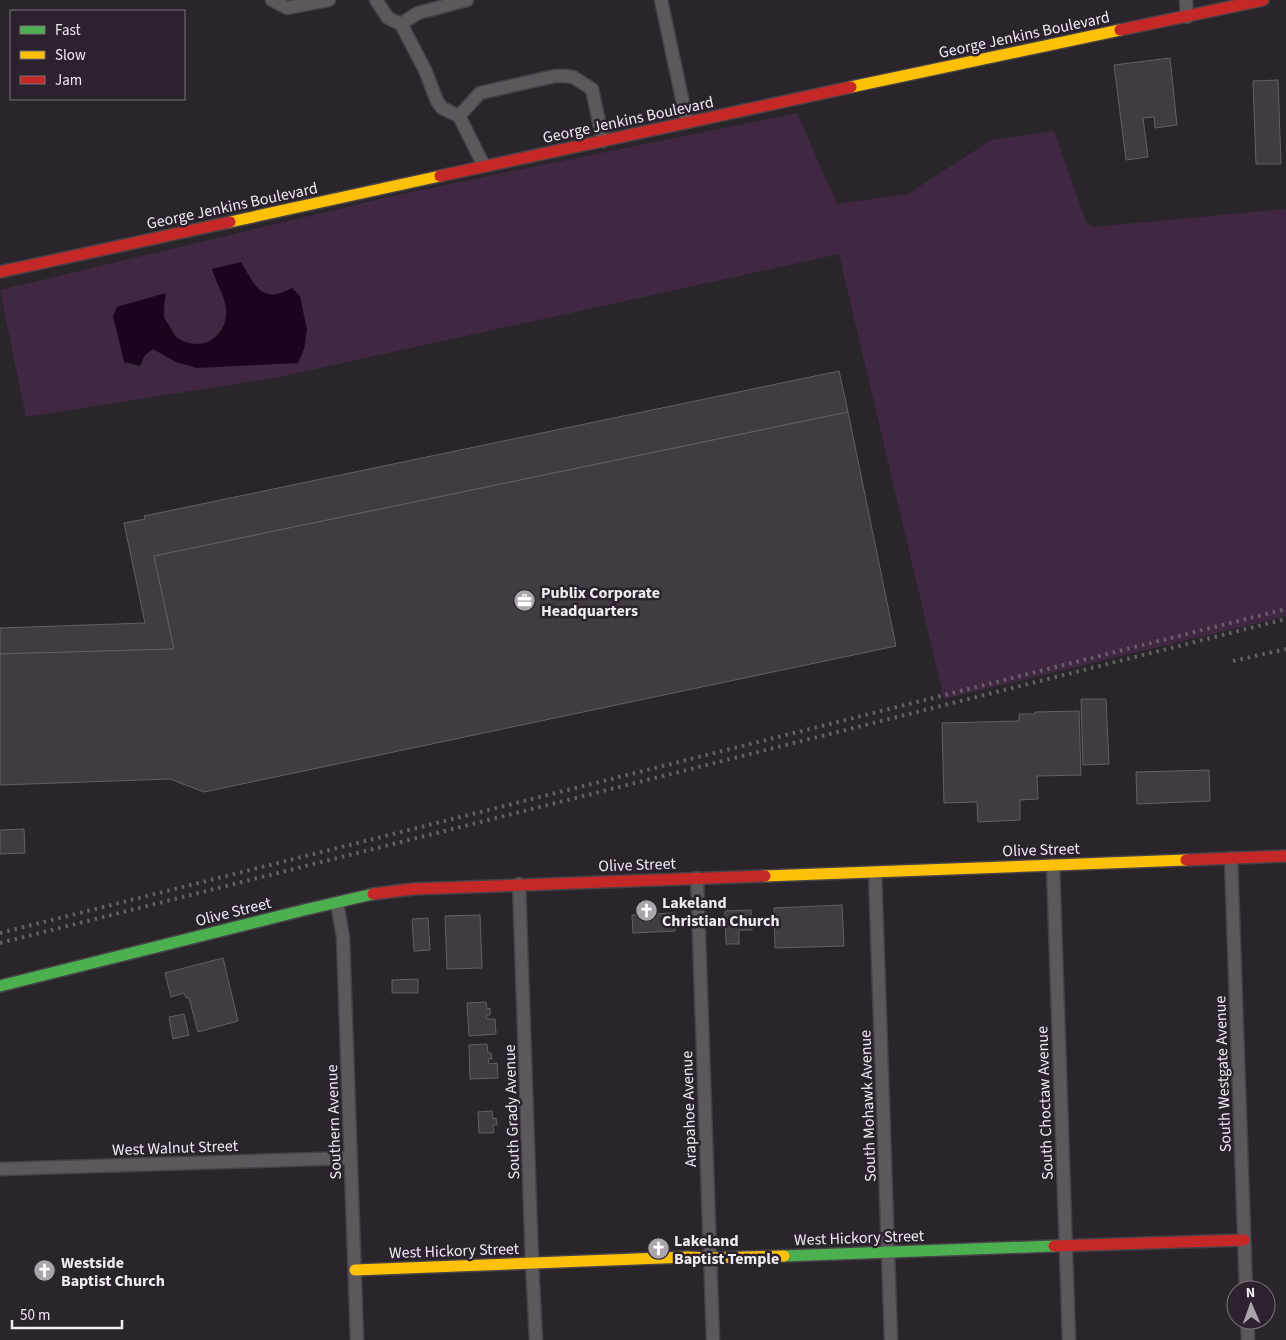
<svg xmlns="http://www.w3.org/2000/svg" width="1286" height="1340" viewBox="0 0 1286 1340" font-family="'Source Sans 3',sans-serif">
	<style>
		.green { fill: #402843; fill-rule: evenodd }
		.water { fill: #1a051d }
		.building { fill: #433b43; stroke: #635f64 }
		.lines { fill: none; stroke-linecap: round; stroke-linejoin: round }
		.street-casing { stroke: #464247; stroke-width: 15 }
		.fast-casing { stroke: #464247; stroke-width: 14 }
		.slow-casing { stroke: #464247; stroke-width: 14 }
		.jam-casing { stroke: #464247; stroke-width: 14 }
		.street { stroke: #5c585c; stroke-width: 12 }
		.fast { stroke: #4caf50; stroke-width: 11 }
		.slow { stroke: #ffc107; stroke-width: 11 }
		.jam { stroke: #c62828; stroke-width: 11 }
		.rail { stroke: #646065; stroke-width: 4; stroke-dasharray: 2.5 5; stroke-linecap: butt }
		.labels { text-anchor: middle; stroke-width: 5; stroke-linejoin: round; paint-order: stroke }
		.street-label { font-size: 16px; fill: #f0eaf1; stroke: #2b222d }
		.poi-label { font-size: 16px; font-weight: bold; fill: #f0eaf1; stroke: #2b222d; text-anchor: start }
	</style>
	<rect width="100%" height="100%" fill="#2a252a"/>
	<!-- green -->
	<path class="green" d="M 797,113 L 837,204 L 908,194 L 991,140 L 1054,131 L 1086,222 L 1093,227 L 1286,209 L 1286,616 L 944,699 L 839,254 L 274,378 L 26,417 L 0,290 L 401,194 ZM 241,262 C 255,286 262,305 292,288 L 197,368 L 176,362 L 153,349 L 145,355 L 117,307 L 165,293 L 164,318 L 177,339 L 189,343 L 200,344 L 210,342 L 221,330 L 226,319 L 226,306 L 222,291 L 215,280 Z"/>
	<!-- water -->
	<path class="water" d="M 241,262 C 255,286 262,305 292,288 L 300,296 L 307,330 L 304,349 L 298,363 L 197,368 L 176,362 L 153,349 L 145,355 L 140,366 L 124,362 L 113,316 L 117,307 L 166,293 C 165,300 163,309 164,317 C 165,320 168,324 170,327 C 172,331 175,337 179,339 C 198,351 223,341 226,317 C 228,300 217,286 212,269 Z"/>
	<!-- building -->
	<g class="building">
		<polygon points="1170,58 1177,125 1155,128 1154,117 1143,118 1148,157 1126,160 1114,65"/>
		<polygon points="1278,80 1281,164 1256,164 1253,81"/>
		<polygon points="839,371 848,412 154,556 174,649 0,654 0,628 145,623 124,523 145,519 144,516"/>
		<polygon points="848,412 896,646 204,792 170,779 0,785 0,654 174,649 154,556"/>
		<polygon points="1081,699 1106,699 1109,764 1083,765"/>
		<polygon points="1079,711 1081,775 1037,776 1038,799 1020,800 1020,820 978,822 977,802 944,803 942,723 1019,721 1019,714 1035,714 1035,712"/>
		<polygon points="1209,770 1210,801 1137,804 1136,772"/>
		<polygon points="24,829 25,853 0,854 0,830"/>
		<polygon points="842,905 844,946 775,948 774,908"/>
		<polygon points="751,910 752,930 739,930 739,944 726,944 725,911"/>
		<polygon points="674,913 675,931 633,933 632,915"/>
		<polygon points="480,915 482,968 447,969 445,916"/>
		<polygon points="428,918 430,950 414,951 412,919"/>
		<polygon points="223,958 238,1021 198,1032 189,998 186,998 184,993 171,997 165,973"/>
		<polygon points="418,979 418,993 392,993 392,980"/>
		<polygon points="486,1002 487,1009 490,1008 490,1015 486,1015 487,1019 495,1019 496,1034 469,1036 467,1003"/>
		<polygon points="184,1014 189,1035 173,1039 169,1017"/>
		<polygon points="487,1044 488,1053 491,1053 492,1059 488,1059 489,1064 497,1063 498,1078 470,1079 469,1045"/>
		<polygon points="492,1111 493,1119 496,1118 497,1125 493,1125 494,1133 479,1133 478,1112"/>
	</g>
	<g class="lines">
		<defs>
			<g id="street">
				<polyline points="272,0 287,8 329,0"/>
				<polyline points="376,0 388,18 401,24 425,70 437,101 442,108 459,116 484,166"/>
				<polyline points="661,0 687,122"/>
				<polyline points="1186,0 1187,17"/>
				<polyline points="401,24 418,13 467,0"/>
				<polyline points="459,116 480,93 555,76 565,76 573,77 592,89 603,141"/>
				<polyline points="1231,858 1246,1290"/>
				<polyline points="1053,865 1069,1340"/>
				<polyline points="875,872 891,1340"/>
				<polyline points="697,878 713,1340"/>
				<polyline points="519,884 532,1263 536,1340"/>
				<polyline points="337,903 343,937 357,1340"/>
				<polyline points="0,1169 350,1158"/>
				<polyline points="1247,1320 1248,1340"/>
			</g>
			<g id="fast">
				<polyline points="0,986 304,910 373,894"/>
				<polyline points="784,1256 1054,1246"/>
			</g>
			<g id="slow">
				<polyline points="851,87 1120,30"/>
				<polyline points="230,222 440,176"/>
				<polyline points="765,876 1186,860"/>
				<polyline points="355,1270 687,1257 710,1258 784,1256"/>
			</g>
			<g id="jam">
				<polyline points="1120,30 1263,0"/>
				<polyline points="440,176 851,87"/>
				<polyline points="0,272 230,222"/>
				<polyline points="1186,860 1286,856"/>
				<polyline points="373,894 413,889 765,876"/>
				<polyline points="1054,1246 1244,1240"/>
			</g>
		</defs>
		<!-- street casing -->
		<use href="#street" class="street-casing"/>
		<!-- fast casing -->
		<use href="#fast" class="fast-casing"/>
		<!-- slow casing -->
		<use href="#slow" class="slow-casing"/>
		<!-- jam casing -->
		<use href="#jam" class="jam-casing"/>
		<!-- street -->
		<use href="#street" class="street"/>
		<!-- fast -->
		<use href="#fast" class="fast"/>
		<!-- slow -->
		<use href="#slow" class="slow"/>
		<!-- jam -->
		<use href="#jam" class="jam"/>
		<!-- rail -->
		<g class="rail">
			<polyline points="1233,661 1286,649"/>
			<polyline points="0,933 1286,609"/>
			<polyline points="0,943 1286,619"/>
		</g>
	</g>
	<!-- icons -->
	<defs>
		<symbol id="office-disc" viewBox="-11 -11 22 22"><circle r="9.5" fill="#aba5ab" stroke="#2b222d"/><path d="M-6-3h4V-5.5h4V-3h4V5H-6ZM-1-4.5V-3h2v-1.5ZM-6 0V1H6V0Z" fill="#fff"/></symbol>
		<symbol id="church-disc" viewBox="-11 -11 22 22"><circle r="9.5" fill="#aba5ab" stroke="#2b222d"/><path d="M-1.2-6h2.4v3.5h3.3v2.4h-3.3V6h-2.4V-.1h-3.3v-2.4h3.3Z" fill="#fff"/></symbol>
	</defs>
	<g fill-rule="evenodd">
		<use href="#office-disc" x="512" y="588" width="25" height="25"/>
		<use href="#church-disc" x="634" y="898" width="25" height="25"/>
		<use href="#church-disc" x="646" y="1236" width="25" height="25"/>
		<use href="#church-disc" x="32" y="1258" width="25" height="25"/>
	</g>
	<g class="labels">
		<!-- street labels -->
		<g class="street-label">
			<text transform="translate(1024 34) rotate(-12)" y="6">George Jenkins Boulevard</text>
			<text transform="translate(628 119) rotate(-12)" y="6">George Jenkins Boulevard</text>
			<text transform="translate(232 205) rotate(-12)" y="6">George Jenkins Boulevard</text>
			<text transform="translate(1041 849) rotate(-2)" y="6">Olive Street</text>
			<text transform="translate(637 864) rotate(-2)" y="6">Olive Street</text>
			<text transform="translate(233 911) rotate(-14)" y="6">Olive Street</text>
			<text transform="translate(1222 1074) rotate(-92)" y="6">South Westgate Avenue</text>
			<text transform="translate(1044 1103) rotate(-92)" y="6">South Choctaw Avenue</text>
			<text transform="translate(867 1106) rotate(-92)" y="6">South Mohawk Avenue</text>
			<text transform="translate(688 1109) rotate(-92)" y="6">Arapahoe Avenue</text>
			<text transform="translate(511 1112) rotate(-92)" y="6">South Grady Avenue</text>
			<text transform="translate(333 1122) rotate(-92)" y="6">Southern Avenue</text>
			<text transform="translate(175 1147) rotate(-2)" y="6">West Walnut Street</text>
			<text transform="translate(859 1237) rotate(-2)" y="6">West Hickory Street</text>
			<text transform="translate(454 1250) rotate(-2)" y="6">West Hickory Street</text>
		</g>
		<!-- poi labels -->
		<g class="poi-label">
			<text x="541" y="598">Publix Corporate<tspan x="541" dy="18">Headquarters</tspan></text>
			<text x="662" y="908">Lakeland<tspan x="662" dy="18">Christian Church</tspan></text>
			<text x="674" y="1246">Lakeland<tspan x="674" dy="18">Baptist Temple</tspan></text>
			<text x="61" y="1268">Westside<tspan x="61" dy="18">Baptist Church</tspan></text>
		</g>
	</g>
	<!-- legend -->
	<rect x="10" y="10" width="175" height="90" fill="#2b222d" stroke="#7a727b"/>
	<rect x="20" y="26" width="25" height="8" fill="#4caf50" stroke="#7a727b"/>
	<text x="55" y="35" font-size="15" fill="#f0eaf1">Fast</text>
	<rect x="20" y="51" width="25" height="8" fill="#ffc107" stroke="#7a727b"/>
	<text x="55" y="60" font-size="15" fill="#f0eaf1">Slow</text>
	<rect x="20" y="76" width="25" height="8" fill="#c62828" stroke="#7a727b"/>
	<text x="55" y="85" font-size="15" fill="#f0eaf1">Jam</text>
	<!-- north arrow -->
	<g transform="translate(1251 1305) rotate(358)"><circle r="24" fill="#2b222d" stroke="#7a727b"/>
	<path d="M0-4L9 19L0 12L-9 19Z" fill="#aba5ab"/>
	<text y="-8" font-size="14" font-weight="bold" text-anchor="middle" fill="#f0eaf1">N</text>
	</g>
	<!-- scale -->
	<path d="M12 1320v8h110v-8" fill="none" stroke="#f0eaf1" stroke-width="2.5"/>
	<text x="20" y="1320" font-size="15" fill="#f0eaf1" stroke="#2b222d" stroke-width="4" paint-order="stroke">50 m</text>
</svg>
